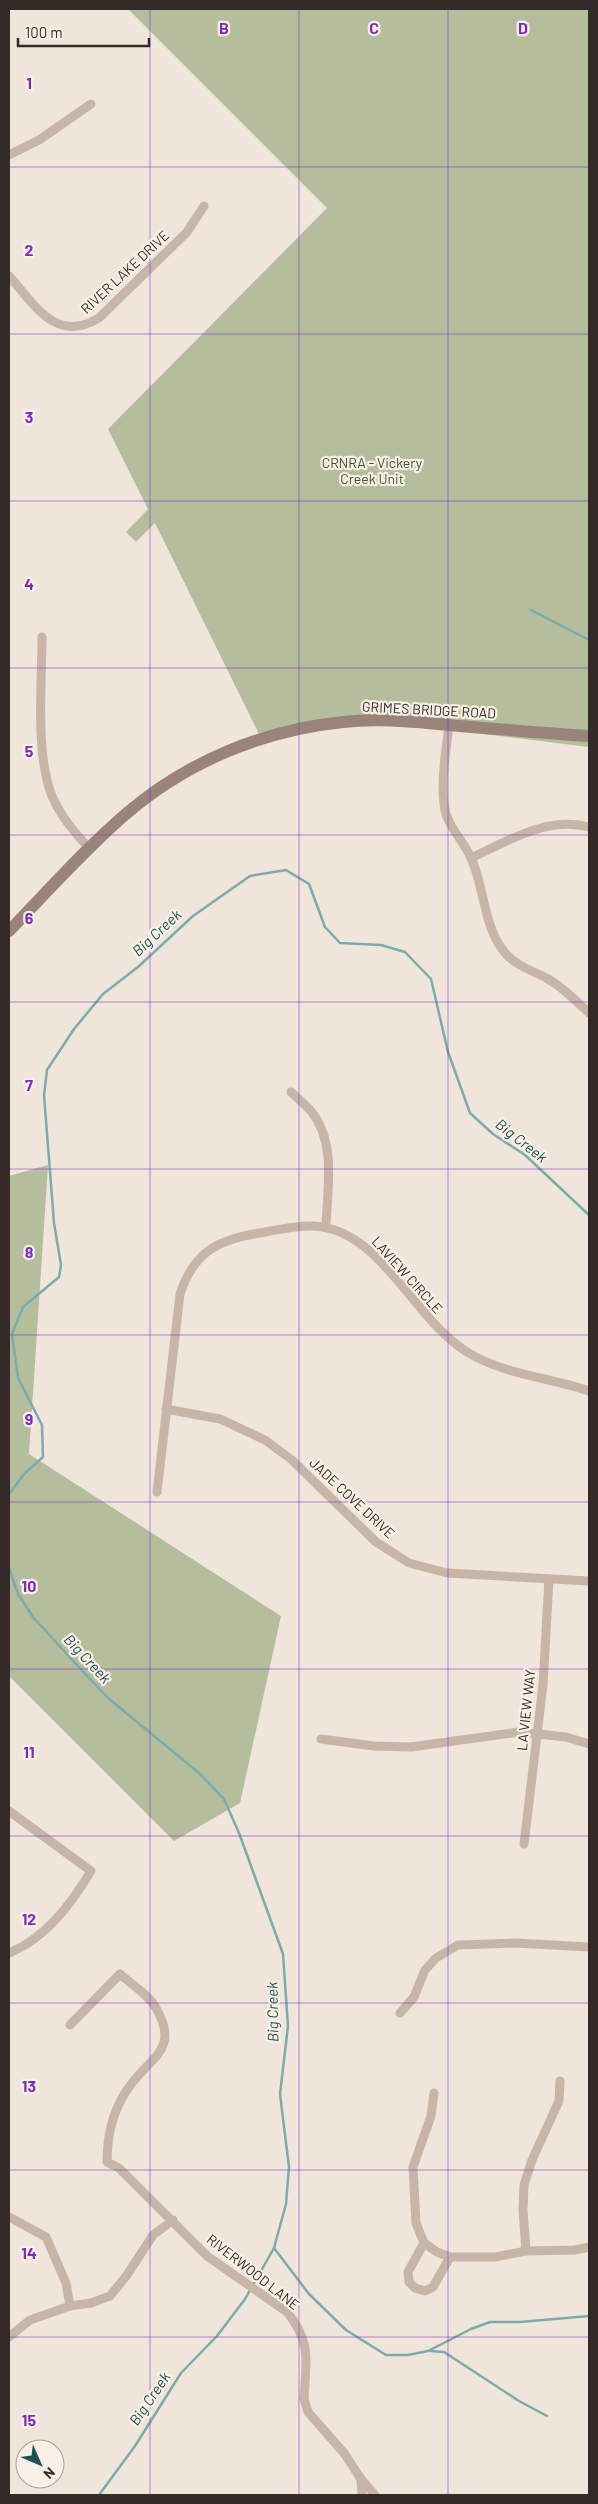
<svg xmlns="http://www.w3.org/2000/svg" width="598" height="2504" viewBox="0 0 598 2504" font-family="Barlow,sans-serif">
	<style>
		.green { fill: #b4be9c }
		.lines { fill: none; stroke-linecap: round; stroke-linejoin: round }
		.stream { stroke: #7cabab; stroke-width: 2.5 }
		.street { stroke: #c7b5a8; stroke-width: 9 }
		.secondary { stroke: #9a847a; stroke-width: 12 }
		.grid { fill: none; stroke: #7b2cbf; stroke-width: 1; stroke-opacity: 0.55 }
		.labels { text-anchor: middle; stroke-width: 4.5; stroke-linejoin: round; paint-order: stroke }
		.street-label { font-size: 14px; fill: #342b28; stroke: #f8f0e7 }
		.park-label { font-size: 14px; fill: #45512d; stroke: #f8f0e7 }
		.water-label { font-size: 15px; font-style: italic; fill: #205253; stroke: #f8f0e7 }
		.grid-label { font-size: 16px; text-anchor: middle; font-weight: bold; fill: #7b2cbf; stroke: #f8f0e7; stroke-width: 4.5; stroke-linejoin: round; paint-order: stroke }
	</style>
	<rect width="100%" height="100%" fill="#f0e5db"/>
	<!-- green -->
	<g class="green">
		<polygon points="128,9 589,9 589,747 348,717 259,734 155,523 136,542 126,532 148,509 108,429 327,208"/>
		<polygon points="48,1165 29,1454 281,1616 240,1803 174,1841 9,1676 9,1176"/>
	</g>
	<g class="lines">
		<!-- stream -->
		<g class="stream">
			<polyline points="531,610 589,640"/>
			<polyline points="9,1494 25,1473 43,1457 42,1425 18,1378 12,1334 23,1307 59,1277 61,1265 54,1223 44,1095 47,1070 74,1029 103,994 138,967 193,916 250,876 286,870 309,884 325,927 340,943 381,945 405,952 431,979 448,1052 470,1113 493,1134 525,1155 589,1215"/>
			<polyline points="9,1568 18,1594 33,1617 75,1663 108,1698 199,1773 224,1799 239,1833 283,1954 288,2026 280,2094 289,2167 286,2204 274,2248 245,2299 217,2336 181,2373 135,2446 99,2495"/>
			<polyline points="274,2248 309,2294 346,2330 386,2355 408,2355 428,2351 471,2329 490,2322 520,2322 589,2316"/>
			<polyline points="430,2351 444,2352 519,2401 547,2416"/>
		</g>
		<!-- street -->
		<g class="street">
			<polyline points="9,155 39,140 91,104"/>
			<path d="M 9,276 C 35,305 56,344 99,318 L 187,232 L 204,206"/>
			<path d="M 42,637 C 42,684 35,753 52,796 C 61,817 75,833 90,849"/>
			<path d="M 449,725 C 446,751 441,778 444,804 C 446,826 463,839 471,858 C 485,888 483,928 506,954 C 518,967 534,971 548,979 C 564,988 576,1001 589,1013"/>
			<path d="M 471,858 C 508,841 547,816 589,827"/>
			<path d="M 291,1092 C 297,1098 305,1104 311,1111 C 337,1143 327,1189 326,1227"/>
			<polyline points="166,1409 220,1419 265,1440 292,1460 376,1542 409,1563 447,1573 589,1581"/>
			<path d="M 157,1492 L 180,1294 C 193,1255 214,1241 254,1234 C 273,1231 294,1225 314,1226 C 382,1230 412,1318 467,1352 C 505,1375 548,1377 589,1391"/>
			<polyline points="321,1739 374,1746 411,1747 519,1732 566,1737 589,1744"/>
			<path d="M 9,1811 L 91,1871 C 71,1904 46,1938 9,1953"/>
			<polyline points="524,1844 543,1685 549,1579"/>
			<polyline points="400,2013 414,1997 425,1970 436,1958 458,1945 515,1943 589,1947"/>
			<path d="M 70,2025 L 120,1974 C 131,1984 149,1995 156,2008 C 179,2048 153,2056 132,2083 C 113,2107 107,2133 107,2162 L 119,2168 L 207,2256 L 287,2312 C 312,2342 306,2363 304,2399 L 308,2412 L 344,2453 L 361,2479 L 375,2495"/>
			<polyline points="434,2093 431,2116 413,2167 416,2223 424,2243 437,2252 450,2257 495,2257 526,2251 575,2250 589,2247"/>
			<polyline points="9,2217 46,2237 66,2283 70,2306"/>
			<polyline points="424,2243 408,2272 409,2282 415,2288 425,2291 433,2287 450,2257"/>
			<polyline points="526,2251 523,2210 524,2185 532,2160 559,2101 560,2081"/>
			<polyline points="9,2337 30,2320 70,2306 91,2303 110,2296 127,2275 153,2235 173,2220"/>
			<polyline points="361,2479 362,2495"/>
		</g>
		<!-- secondary -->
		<path class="secondary" d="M 9,931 C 47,892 85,849 127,813 C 188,761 264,730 343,722 C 379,718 414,722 449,725 C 496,729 543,733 589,736"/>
	</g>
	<!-- grid -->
	<path class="grid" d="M 150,9 L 150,2495M 299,9 L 299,2495M 448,9 L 448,2495M 9,167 L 589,167M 9,334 L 589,334M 9,501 L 589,501M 9,668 L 589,668M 9,835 L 589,835M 9,1002 L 589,1002M 9,1169 L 589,1169M 9,1335 L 589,1335M 9,1502 L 589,1502M 9,1669 L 589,1669M 9,1836 L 589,1836M 9,2003 L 589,2003M 9,2170 L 589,2170M 9,2337 L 589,2337"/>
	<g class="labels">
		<!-- street labels -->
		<g class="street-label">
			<text transform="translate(125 272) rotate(-43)" y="5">RIVER LAKE DRIVE</text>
			<text transform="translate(429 710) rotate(3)" y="5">GRIMES BRIDGE ROAD</text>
			<text transform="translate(407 1275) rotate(48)" y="5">LAVIEW CIRCLE</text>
			<text transform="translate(352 1498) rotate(43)" y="5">JADE COVE DRIVE</text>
			<text transform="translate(526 1710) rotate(-84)" y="5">LA VIEW WAY</text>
			<text transform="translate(253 2272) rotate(38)" y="5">RIVERWOOD LANE</text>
		</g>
		<!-- park labels -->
		<g class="park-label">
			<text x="372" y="468">CRNRA - Vickery<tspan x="372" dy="16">Creek Unit</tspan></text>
		</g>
		<!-- water labels -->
		<g class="water-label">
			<text transform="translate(157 933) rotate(-43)" y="5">Big Creek</text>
			<text transform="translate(521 1141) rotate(38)" y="5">Big Creek</text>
			<text transform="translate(87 1659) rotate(47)" y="5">Big Creek</text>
			<text transform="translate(273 2012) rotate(-91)" y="5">Big Creek</text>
			<text transform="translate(150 2399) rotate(-56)" y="5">Big Creek</text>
		</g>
	</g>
	<g class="grid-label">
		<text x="224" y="34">B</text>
		<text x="374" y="34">C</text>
		<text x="523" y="34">D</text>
		<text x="29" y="89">1</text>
		<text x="29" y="256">2</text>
		<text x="29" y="423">3</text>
		<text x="29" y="590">4</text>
		<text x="29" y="757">5</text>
		<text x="29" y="924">6</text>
		<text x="29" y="1091">7</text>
		<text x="29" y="1258">8</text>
		<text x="29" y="1425">9</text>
		<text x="29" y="1592">10</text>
		<text x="29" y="1758">11</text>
		<text x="29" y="1925">12</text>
		<text x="29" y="2092">13</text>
		<text x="29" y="2259">14</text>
		<text x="29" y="2426">15</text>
	</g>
	<!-- border -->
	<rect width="598" height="2504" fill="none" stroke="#342b28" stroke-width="20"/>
	<!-- north arrow -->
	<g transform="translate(40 2464) rotate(135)"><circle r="24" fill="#f8f0e7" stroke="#aaa19b"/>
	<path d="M0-4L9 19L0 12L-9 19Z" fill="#205253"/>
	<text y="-8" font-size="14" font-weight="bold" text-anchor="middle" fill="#342b28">N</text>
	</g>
	<!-- scale -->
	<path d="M18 38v8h131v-8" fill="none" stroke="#342b28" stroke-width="2.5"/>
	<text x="25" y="38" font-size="15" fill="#342b28" stroke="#f8f0e7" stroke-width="4" paint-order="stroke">100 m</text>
</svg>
